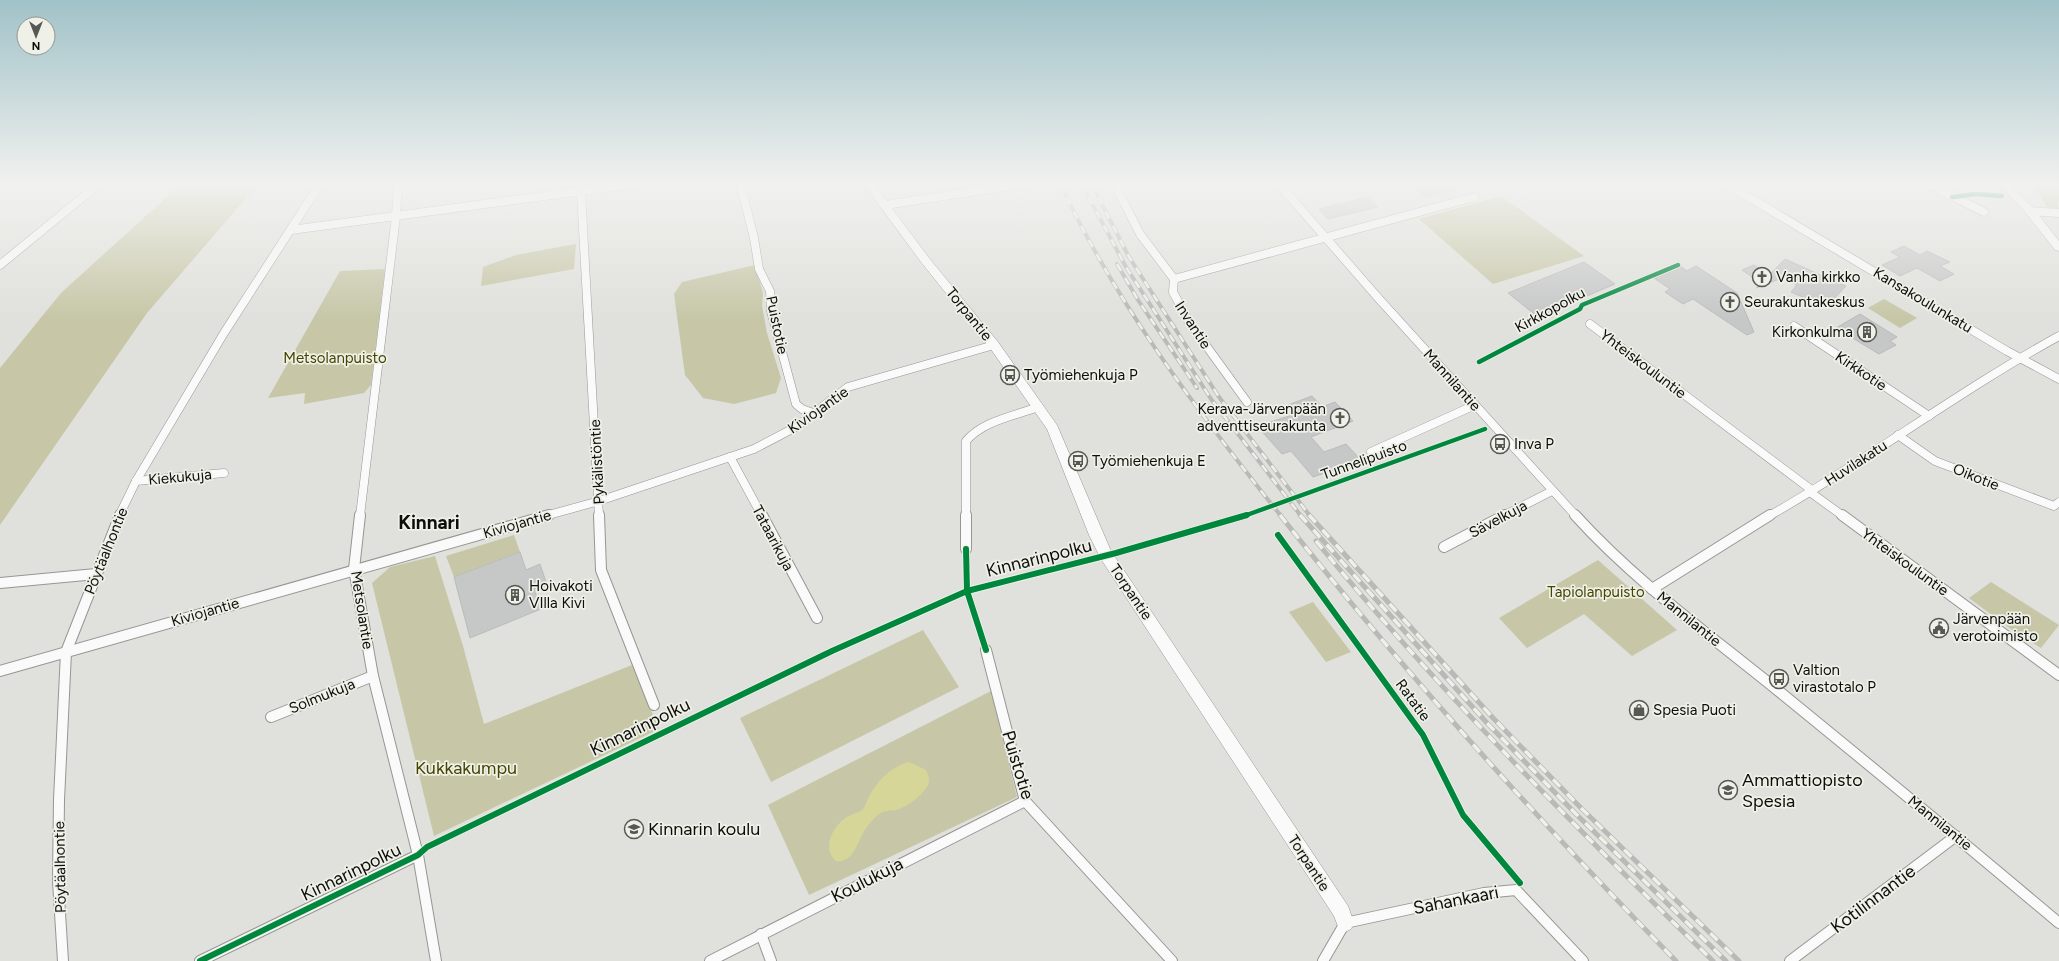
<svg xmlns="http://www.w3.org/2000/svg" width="2059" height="961" viewBox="0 0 2059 961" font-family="Figtree,sans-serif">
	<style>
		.green { fill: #c7c7a8 }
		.water { fill: #d5d698 }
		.building { fill: #c6c8c7; stroke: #babcbb }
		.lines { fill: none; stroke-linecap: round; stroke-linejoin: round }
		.street-far1-casing { stroke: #969693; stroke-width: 9 }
		.street-casing { stroke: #969693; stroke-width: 12 }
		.secondary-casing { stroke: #969693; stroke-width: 1 }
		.street-far1 { stroke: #fafafa; stroke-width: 8 }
		.street { stroke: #fafafa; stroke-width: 10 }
		.secondary { fill: #fafafa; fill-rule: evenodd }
		.rail-far1-casing { stroke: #b9b9b8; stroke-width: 4 }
		.rail-casing { stroke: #b9b9b8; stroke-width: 5 }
		.rail-far1 { stroke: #eff0e7; stroke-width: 2.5; stroke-dasharray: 8; stroke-linecap: butt }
		.rail { stroke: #eff0e7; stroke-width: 3.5; stroke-dasharray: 10; stroke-linecap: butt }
		.cycleway-far1-casing { stroke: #eff0e7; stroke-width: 6 }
		.cycleway-casing { stroke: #eff0e7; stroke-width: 8 }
		.cycleway-far1 { stroke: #00873e; stroke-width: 4.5 }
		.cycleway { stroke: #00873e; stroke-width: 6 }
		.labels { text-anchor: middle; stroke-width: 3.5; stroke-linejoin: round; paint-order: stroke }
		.poi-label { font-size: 15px; fill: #0d0d0b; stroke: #eff0e7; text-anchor: start }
		.street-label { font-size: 15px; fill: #0d0d0b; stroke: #eff0e7 }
		.park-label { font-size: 15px; fill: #464500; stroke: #eff0e7 }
		.near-street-label { font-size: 18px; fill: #0d0d0b; stroke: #eff0e7 }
		.near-park-label { font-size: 18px; fill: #464500; stroke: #eff0e7 }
		.near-poi-label { font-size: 18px; fill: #0d0d0b; stroke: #eff0e7; text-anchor: start }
		.district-label { font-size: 19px; font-weight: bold; fill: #0d0d0b; stroke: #eff0e7 }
	</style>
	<rect width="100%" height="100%" fill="#e0e0dc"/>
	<!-- green -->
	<g class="green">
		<polygon points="170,183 268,183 262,189 253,190 147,313 0,525 0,368 61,293 181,184"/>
		<polygon points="2031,183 2059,183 2059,202 2057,202 2059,209 2048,208"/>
		<polygon points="1501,196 1584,256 1493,284 1419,219"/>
		<polygon points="576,244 574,269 481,286 483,267 516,255"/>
		<polygon points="755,265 763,293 762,306 767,333 781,378 776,393 734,404 703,398 685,375 674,294 682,282"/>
		<polygon points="385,269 371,385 364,393 304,404 305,393 268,398 340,271"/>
		<polygon points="1884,299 1917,318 1900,328 1868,308"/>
		<polygon points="514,535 520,552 454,577 446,556"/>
		<polygon points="435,556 463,646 484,724 632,665 659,729 434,836 372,583 390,567"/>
		<polygon points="1598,560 1677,630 1632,656 1584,614 1527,648 1499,618"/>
		<polygon points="1991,582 2059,625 2041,648 2016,633 1969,598"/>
		<polygon points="1313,602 1351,652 1326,662 1289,612"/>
		<polygon points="923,630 959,687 771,782 740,718"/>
		<polygon points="991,691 1017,797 809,895 768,805"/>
	</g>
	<!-- water -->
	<path class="water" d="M 909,762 L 926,770 C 928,776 931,781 927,787 C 920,797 907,807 896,810 C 891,811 885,810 881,813 C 877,815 873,820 870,823 C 858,835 856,864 836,861 C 822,849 832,828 844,819 C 850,814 858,814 863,809 C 866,805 867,799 870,795 C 878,780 892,766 909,762 Z"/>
	<!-- building -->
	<g class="building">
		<polygon points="1410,183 1466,183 1467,185 1426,197"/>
		<polygon points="1368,197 1378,207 1328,219 1319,209"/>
		<polygon points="1904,246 1920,255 1927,251 1950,262 1940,266 1954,274 1940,281 1917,268 1900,276 1882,265 1900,257 1891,252"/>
		<polygon points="1785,259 1836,282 1846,286 1828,305 1807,295 1805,298 1791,292 1797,285 1782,278 1756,288 1761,283 1742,270 1754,265 1769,275"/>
		<polygon points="1584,262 1615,284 1538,317 1508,293"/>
		<polygon points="1680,266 1687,271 1696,266 1737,293 1754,332 1747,335 1693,299 1683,304 1665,292 1670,289 1654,278"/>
		<polygon points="1860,314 1897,337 1890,341 1896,345 1879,354 1836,328"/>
		<polygon points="1312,396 1322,407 1335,402 1353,421 1311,437 1324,452 1346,444 1361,460 1313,477 1291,451 1282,454 1257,426 1296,414 1288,405"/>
		<polygon points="520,552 526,570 540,564 547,585 534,589 541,609 470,638 454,577"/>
	</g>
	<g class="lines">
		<defs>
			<g id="street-far1">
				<polyline points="578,183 581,192 599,516"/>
				<polyline points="740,183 754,238 759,269 770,291 771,311 796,404 802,409 813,413"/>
				<polyline points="1114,183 1140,234 1174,279 1173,292 1189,322 1247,402"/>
				<polyline points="1278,183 1380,300 1576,516"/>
				<polyline points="1725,183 2007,351 2059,379"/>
				<polyline points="1926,183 1984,212"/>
				<polyline points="885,205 1029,183"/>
				<polyline points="2030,211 2059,213"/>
				<polyline points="291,230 641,183"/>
				<polyline points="0,265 100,183"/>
				<polyline points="1174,279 1474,197"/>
				<polyline points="1590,324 1813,491"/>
				<polyline points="1794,326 1929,416"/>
				<polyline points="1898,435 1935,461 2054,506 2059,502"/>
				<polyline points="1371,452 1475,405"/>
				<polyline points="730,457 762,516"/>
				<polyline points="136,481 224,473"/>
				<polyline points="1810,492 1843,516"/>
				<polyline points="119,516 136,481 224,333 316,190"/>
				<polyline points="360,516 396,216 398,183"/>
				<polyline points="545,516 599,501 754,449 796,427 848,387 994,345"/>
				<path d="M 966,516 L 966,441 C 983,421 1014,416 1038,407"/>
				<polyline points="1503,516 1552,491"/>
				<path d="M 1769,516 C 1868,460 1959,391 2059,336"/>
			</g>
			<g id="street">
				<polyline points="360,515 354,569 373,676 418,855 436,961"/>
				<polyline points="599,515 601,570 654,705"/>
				<polyline points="762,515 817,618"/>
				<polyline points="966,515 966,549"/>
				<path d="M 1575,515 C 1633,579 1703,630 1770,684 C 1867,763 1963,842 2059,923"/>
				<polyline points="1842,515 2059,675"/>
				<polyline points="1444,547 1505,515"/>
				<polyline points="0,583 96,574"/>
				<polyline points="1652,589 1770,515"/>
				<polyline points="986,650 1025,801 1172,961"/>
				<polyline points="0,671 549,515"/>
				<polyline points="271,717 373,676"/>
				<polyline points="761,934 771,961"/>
				<polyline points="63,961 58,881 59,800 66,652 120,515"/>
				<polyline points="200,961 418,855"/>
				<polyline points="710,961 1025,801"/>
				<polyline points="1323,961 1345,923 1484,893 1516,890 1583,961"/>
				<polyline points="1790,961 1956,836"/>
			</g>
			<g id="secondary">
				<polygon points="863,183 873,183 929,258 998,342 1057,425 1111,551 1348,906 1354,923 1351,929 1345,932 1339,929 1334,916 1101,559 1089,535 1047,429 990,348 921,262"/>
				<polygon points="1998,183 2008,183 2034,209 2059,241 2059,251 2055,250 2026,213"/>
			</g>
		</defs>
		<!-- street-far1 casing -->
		<use href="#street-far1" class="street-far1-casing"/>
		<!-- street casing -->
		<use href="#street" class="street-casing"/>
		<!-- secondary casing -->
		<use href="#secondary" class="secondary-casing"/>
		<!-- street-far1 -->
		<use href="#street-far1" class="street-far1"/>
		<!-- street -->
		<use href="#street" class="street"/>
		<!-- secondary -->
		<use href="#secondary" class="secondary"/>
		<defs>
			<g id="rail-far1">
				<path d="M 1060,183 C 1116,304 1198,412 1281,516"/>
				<polyline points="1081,183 1126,267 1211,399 1301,516"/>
				<polyline points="1091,183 1129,257 1219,397 1310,516"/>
				<polyline points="1117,264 1138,300 1197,388"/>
			</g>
			<g id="rail">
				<path d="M 1280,515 C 1403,671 1537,819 1676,961"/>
				<polyline points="1300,515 1487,723 1576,814 1726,961"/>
				<polyline points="1309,515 1494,719 1582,809 1739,961"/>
				<path d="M 1316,541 C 1438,690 1575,827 1713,961"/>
			</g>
		</defs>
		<!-- rail-far1 casing -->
		<use href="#rail-far1" class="rail-far1-casing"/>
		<!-- rail casing -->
		<use href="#rail" class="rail-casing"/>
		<!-- rail-far1 -->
		<use href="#rail-far1" class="rail-far1"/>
		<!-- rail -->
		<use href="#rail" class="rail"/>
		<defs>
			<g id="cycleway-far1">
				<polyline points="1952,197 1975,194 2002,196"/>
				<polyline points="1479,362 1580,309 1582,305 1678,265"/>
				<polyline points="1244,516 1485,429"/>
			</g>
			<g id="cycleway">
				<polyline points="1278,535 1423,735 1463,815 1520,883"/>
				<polyline points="966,549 967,591 986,650"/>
				<polyline points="200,961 418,855 427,847 832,651 967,591 1116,553 1247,515"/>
			</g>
		</defs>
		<!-- cycleway-far1 casing -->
		<use href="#cycleway-far1" class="cycleway-far1-casing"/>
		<!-- cycleway casing -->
		<use href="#cycleway" class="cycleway-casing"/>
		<!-- cycleway-far1 -->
		<use href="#cycleway-far1" class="cycleway-far1"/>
		<!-- cycleway -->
		<use href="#cycleway" class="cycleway"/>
	</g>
	<!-- sky -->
	<linearGradient id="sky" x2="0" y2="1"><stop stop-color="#a0c2c8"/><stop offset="0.58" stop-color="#f1f1ef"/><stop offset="1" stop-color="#f1f1ef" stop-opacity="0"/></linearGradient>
	<rect width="2059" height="317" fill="url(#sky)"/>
	<!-- icons -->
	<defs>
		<symbol id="church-ring" viewBox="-11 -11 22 22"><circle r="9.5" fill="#eff0e7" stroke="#575754" stroke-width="1.5"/><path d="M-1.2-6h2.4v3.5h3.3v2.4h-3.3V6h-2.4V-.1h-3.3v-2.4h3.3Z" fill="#575754"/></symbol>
		<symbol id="building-ring" viewBox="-11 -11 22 22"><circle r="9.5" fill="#eff0e7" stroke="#575754" stroke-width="1.5"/><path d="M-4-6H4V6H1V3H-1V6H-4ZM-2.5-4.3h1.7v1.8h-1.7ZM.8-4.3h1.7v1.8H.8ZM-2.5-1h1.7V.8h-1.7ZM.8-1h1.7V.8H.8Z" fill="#575754"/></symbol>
		<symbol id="bus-ring" viewBox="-11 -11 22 22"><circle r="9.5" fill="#eff0e7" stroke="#575754" stroke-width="1.5"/><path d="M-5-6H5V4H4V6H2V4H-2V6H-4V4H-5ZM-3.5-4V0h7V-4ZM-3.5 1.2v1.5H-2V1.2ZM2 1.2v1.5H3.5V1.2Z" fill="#575754"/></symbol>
		<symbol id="civic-ring" viewBox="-11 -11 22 22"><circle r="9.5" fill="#eff0e7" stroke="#575754" stroke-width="1.5"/><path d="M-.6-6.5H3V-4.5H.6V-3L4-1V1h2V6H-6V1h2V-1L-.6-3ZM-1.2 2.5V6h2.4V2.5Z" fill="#575754"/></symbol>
		<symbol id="shop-ring" viewBox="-11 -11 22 22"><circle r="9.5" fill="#eff0e7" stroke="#575754" stroke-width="1.5"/><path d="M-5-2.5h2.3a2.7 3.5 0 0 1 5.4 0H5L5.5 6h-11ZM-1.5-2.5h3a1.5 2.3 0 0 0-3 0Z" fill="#575754"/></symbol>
		<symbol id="school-ring" viewBox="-11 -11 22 22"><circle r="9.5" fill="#eff0e7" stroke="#575754" stroke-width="1.5"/><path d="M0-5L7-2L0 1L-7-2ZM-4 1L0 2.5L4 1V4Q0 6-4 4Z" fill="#575754"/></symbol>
	</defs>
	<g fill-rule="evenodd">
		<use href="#church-ring" x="1751" y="266" width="22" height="22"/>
		<use href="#church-ring" x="1719" y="291" width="22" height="22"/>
		<use href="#building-ring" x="1856" y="321" width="22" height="22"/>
		<use href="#bus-ring" x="999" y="364" width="22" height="22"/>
		<use href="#church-ring" x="1329" y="407" width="22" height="22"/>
		<use href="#bus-ring" x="1489" y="433" width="22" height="22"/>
		<use href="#bus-ring" x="1067" y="450" width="22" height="22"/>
		<use href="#building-ring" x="504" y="584" width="22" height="22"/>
		<use href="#civic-ring" x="1928" y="617" width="22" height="22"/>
		<use href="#bus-ring" x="1768" y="668" width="22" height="22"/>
		<use href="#shop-ring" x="1628" y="699" width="22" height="22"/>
		<use href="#school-ring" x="1717" y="779" width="22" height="22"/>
		<use href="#school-ring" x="623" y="818" width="22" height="22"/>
	</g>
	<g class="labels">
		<!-- poi labels -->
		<g class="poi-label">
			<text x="1776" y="282">Vanha kirkko</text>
			<text x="1744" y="307">Seurakuntakeskus</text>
			<text x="1853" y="337" text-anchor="end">Kirkonkulma</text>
			<text x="1024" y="380">Työmiehenkuja P</text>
			<text x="1326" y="414" text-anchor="end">Kerava-Järvenpään<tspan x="1326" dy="17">adventtiseurakunta</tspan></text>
			<text x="1514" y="449">Inva P</text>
			<text x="1092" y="466">Työmiehenkuja E</text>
			<text x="529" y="591">Hoivakoti<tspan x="529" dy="17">VIlla Kivi</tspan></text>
			<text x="1953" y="624">Järvenpään<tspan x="1953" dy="17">verotoimisto</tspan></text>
			<text x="1793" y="675">Valtion<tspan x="1793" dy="17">virastotalo P</tspan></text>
			<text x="1653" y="715">Spesia Puoti</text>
		</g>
		<!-- street labels -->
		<g class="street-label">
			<text transform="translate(1923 300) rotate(31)" y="5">Kansakoulunkatu</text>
			<text transform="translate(1550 310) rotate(-29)" y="5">Kirkkopolku</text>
			<text transform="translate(969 314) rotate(51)" y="5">Torpantie</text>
			<text transform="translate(777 325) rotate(78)" y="5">Puistotie</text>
			<text transform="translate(1193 325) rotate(57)" y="5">Invantie</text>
			<text transform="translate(1643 364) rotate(37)" y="5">Yhteiskouluntie</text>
			<text transform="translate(1861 371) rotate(34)" y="5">Kirkkotie</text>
			<text transform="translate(1452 380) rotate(48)" y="5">Mannilantie</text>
			<text transform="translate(818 410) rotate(-35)" y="5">Kiviojantie</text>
			<text transform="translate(1364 460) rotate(-20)" y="5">Tunnelipuisto</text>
			<text transform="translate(597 462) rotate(-93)" y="5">Pykälistöntie</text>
			<text transform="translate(1856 463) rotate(-33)" y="5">Huvilakatu</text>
			<text transform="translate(180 477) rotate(-5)" y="5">Kiekukuja</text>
			<text transform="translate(1976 477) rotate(22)" y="5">Oikotie</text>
			<text transform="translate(1498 519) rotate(-28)" y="5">Sävelkuja</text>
			<text transform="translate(517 524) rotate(-16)" y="5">Kiviojantie</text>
			<text transform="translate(773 538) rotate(62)" y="5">Tataarikuja</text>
			<text transform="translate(106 551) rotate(-68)" y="5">Pöytäalhontie</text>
			<text transform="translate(1905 562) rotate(36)" y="5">Yhteiskouluntie</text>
			<text transform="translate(1131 592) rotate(56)" y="5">Torpantie</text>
			<text transform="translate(362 610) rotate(81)" y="5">Metsolantie</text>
			<text transform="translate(205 612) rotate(-16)" y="5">Kiviojantie</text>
			<text transform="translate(1689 619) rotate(39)" y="5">Mannilantie</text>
			<text transform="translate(322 696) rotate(-22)" y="5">Solmukuja</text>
			<text transform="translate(1413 700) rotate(54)" y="5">Ratatie</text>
			<text transform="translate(1940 823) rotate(39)" y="5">Mannilantie</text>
			<text transform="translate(1309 863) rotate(57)" y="5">Torpantie</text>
			<text transform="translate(60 867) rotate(-91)" y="5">Pöytäalhontie</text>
		</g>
		<!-- park labels -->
		<g class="park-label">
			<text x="335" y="363">Metsolanpuisto</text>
			<text x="1596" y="597">Tapiolanpuisto</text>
		</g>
		<!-- near-street labels -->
		<g class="near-street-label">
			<text transform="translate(1039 558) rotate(-14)" y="6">Kinnarinpolku</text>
			<text transform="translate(640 727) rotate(-26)" y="6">Kinnarinpolku</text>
			<text transform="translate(1018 765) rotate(73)" y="6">Puistotie</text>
			<text transform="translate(351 872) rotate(-26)" y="6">Kinnarinpolku</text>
			<text transform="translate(867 880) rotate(-27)" y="6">Koulukuja</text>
			<text transform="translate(1873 899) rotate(-37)" y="6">Kotilinnantie</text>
			<text transform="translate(1456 900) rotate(-11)" y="6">Sahankaari</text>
		</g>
		<!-- near-park labels -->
		<g class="near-park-label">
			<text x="466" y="774">Kukkakumpu</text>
		</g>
		<!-- near-poi labels -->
		<g class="near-poi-label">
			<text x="1742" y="786">Ammattiopisto<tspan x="1742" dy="21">Spesia</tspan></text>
			<text x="648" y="835">Kinnarin koulu</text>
		</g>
		<!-- district labels -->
		<g class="district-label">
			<text x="429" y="529">Kinnari</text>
		</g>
	</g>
	<!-- north arrow -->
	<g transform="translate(36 36) rotate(180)"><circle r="19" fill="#eff0e7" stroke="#95958f"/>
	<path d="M0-3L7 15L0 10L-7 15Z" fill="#575754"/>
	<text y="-6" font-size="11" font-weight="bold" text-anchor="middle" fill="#0d0d0b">N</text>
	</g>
</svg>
